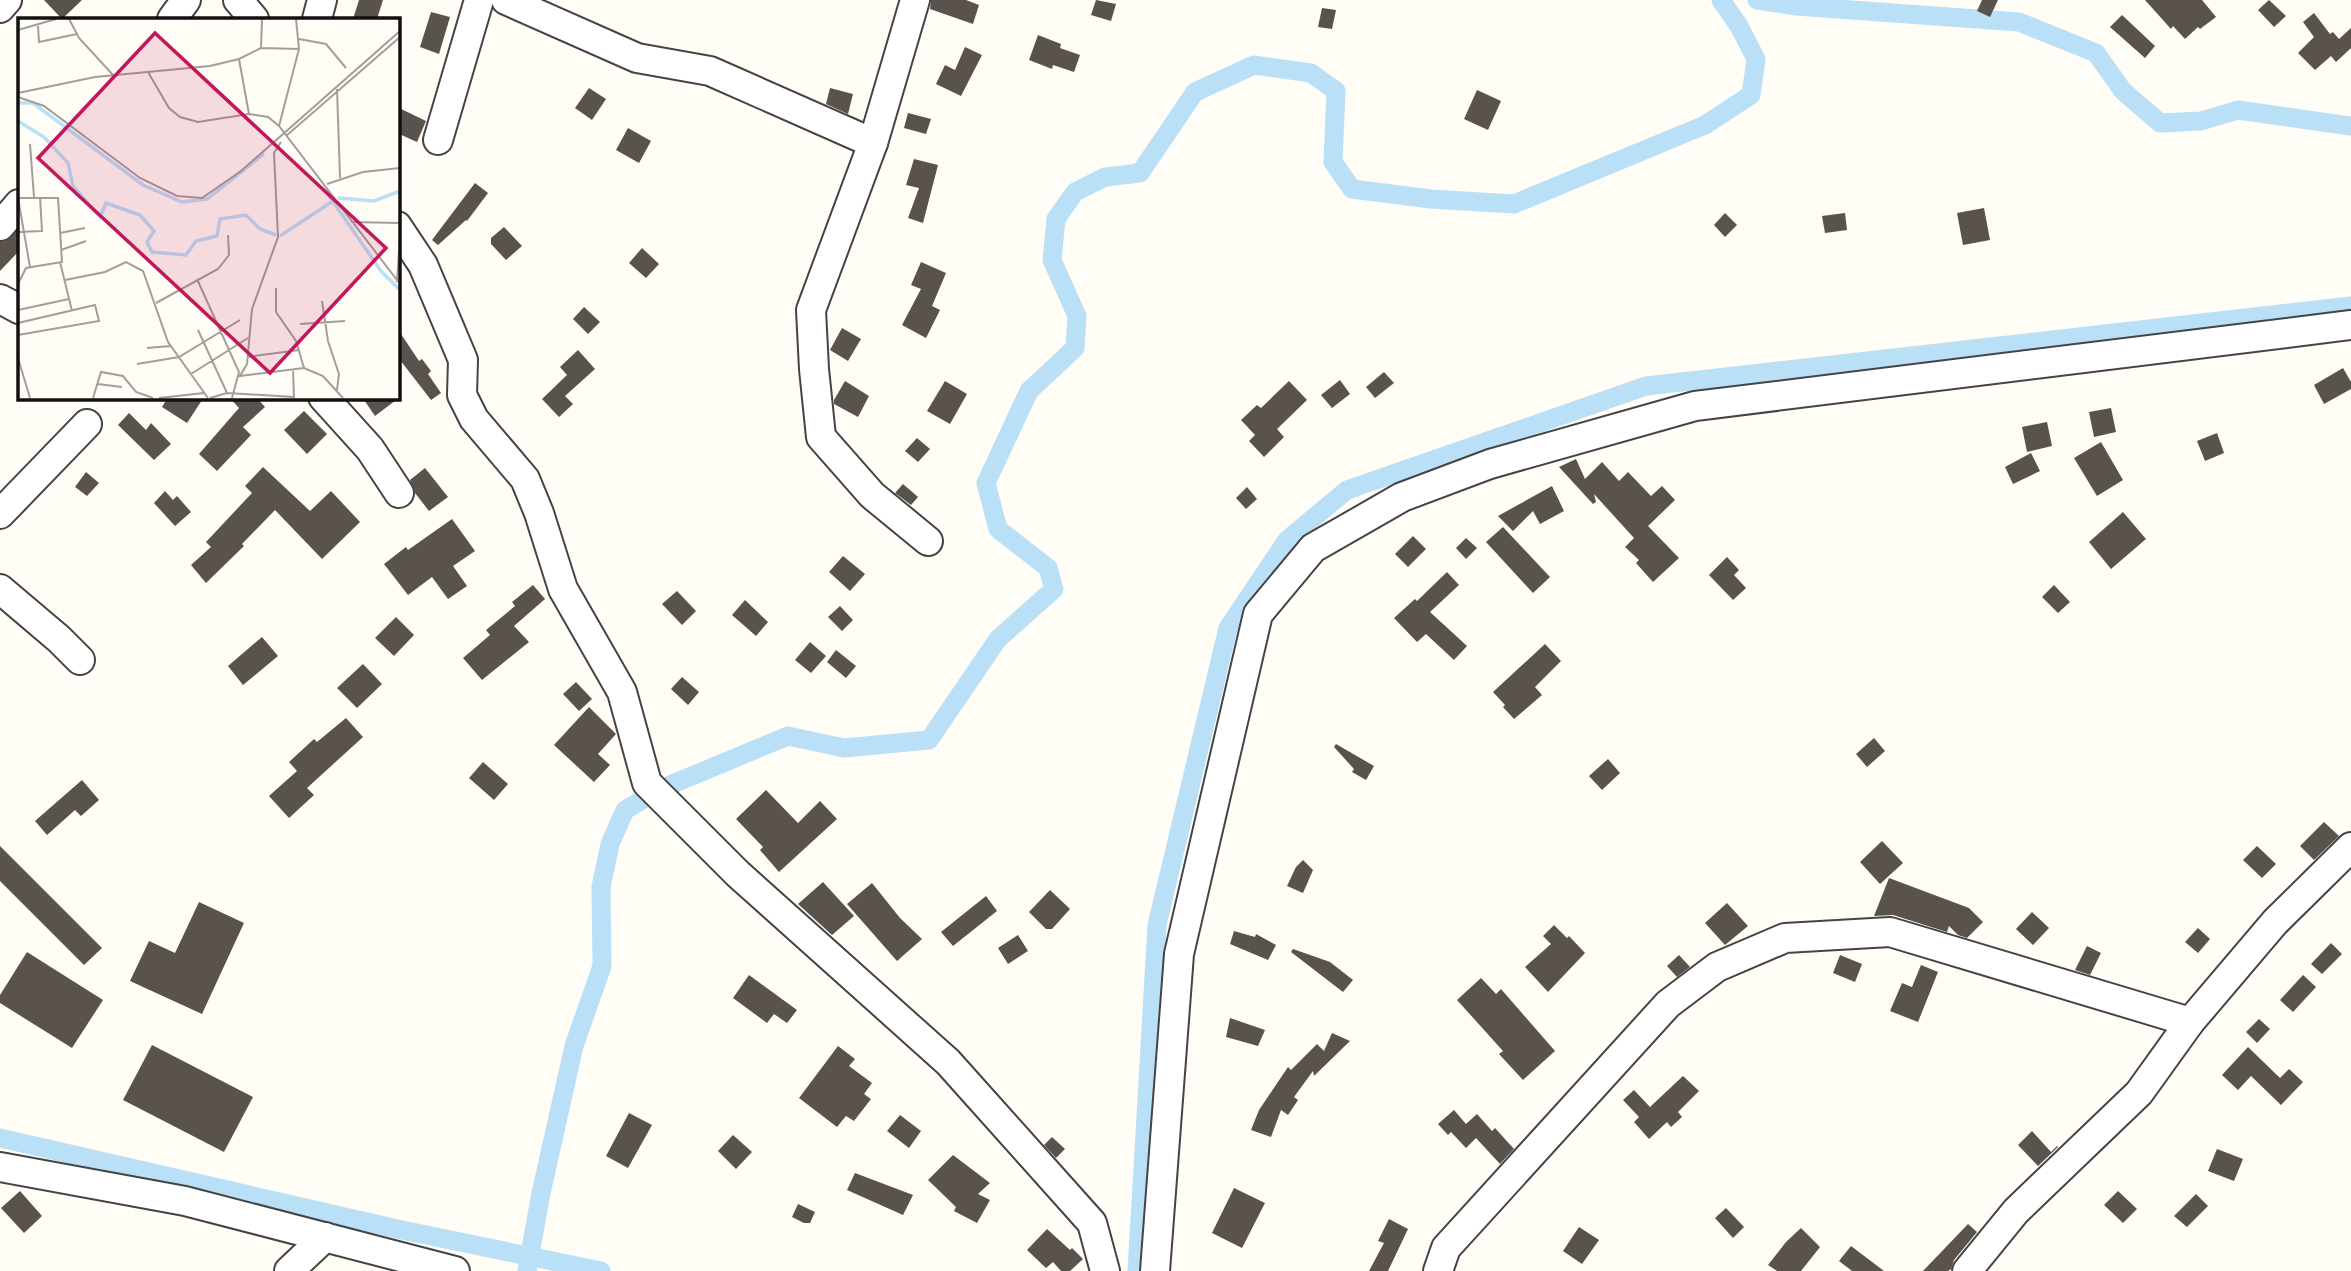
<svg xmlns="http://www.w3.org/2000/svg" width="2351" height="1271" viewBox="0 0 2351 1271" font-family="'IBM Plex Serif',serif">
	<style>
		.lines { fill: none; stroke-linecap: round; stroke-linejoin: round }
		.canal { stroke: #b9e0f7; stroke-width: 19 }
		.building { fill: #5a524d }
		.minor-casing { stroke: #444; stroke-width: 32 }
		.minor { stroke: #fff; stroke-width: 28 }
		.inset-river { fill: none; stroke: #b9e0f7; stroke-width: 3.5 }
		.inset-road { fill: none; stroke: #a09f9a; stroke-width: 2 }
		.view { fill: #c2185b; fill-opacity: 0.15; stroke: #c2185b; stroke-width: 3.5 }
		.inset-edge { fill: none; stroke: #111; stroke-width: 3.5 }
	</style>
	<rect width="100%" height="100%" fill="#fffdf5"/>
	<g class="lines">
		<!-- canal -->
		<g class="canal">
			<polyline points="1757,0 1796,6 2019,22 2096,53 2123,91 2160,123 2201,121 2238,110 2351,126"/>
			<polyline points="670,785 788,736 844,748 929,740 998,639 1054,589 1048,568 998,529 986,483 1029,391 1075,348 1077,316 1052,260 1056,219 1075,192 1105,177 1140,173 1195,92 1254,65 1311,73 1336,91 1333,162 1352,189 1431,199 1514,204 1705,125 1751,95 1756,59 1739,26 1721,0"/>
			<polyline points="0,1138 402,1230 601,1271"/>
			<polyline points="527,1271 541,1193 574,1046 602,966 601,887 610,844 625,810 642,800"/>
			<polyline points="1137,1271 1157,925 1228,628 1287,540 1347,490 1646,386 2351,306"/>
		</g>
	</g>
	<!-- building -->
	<g class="building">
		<polygon points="44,0 82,0 62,19"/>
		<polygon points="359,0 383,0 377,19 353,19"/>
		<polygon points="931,0 966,0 979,5 973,24 930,9"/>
		<polygon points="1096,0 1116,4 1111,21 1091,15"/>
		<polygon points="1982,0 1998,0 1990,17 1977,11"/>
		<polygon points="2145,0 2202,0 2216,17 2200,29 2198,27 2185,39 2173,26 2171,29"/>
		<polygon points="2269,0 2286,16 2274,27 2258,10"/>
		<polygon points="1322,8 1336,10 1332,29 1318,27"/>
		<polygon points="431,12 450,17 439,54 420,47"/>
		<polygon points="2314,13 2330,34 2333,32 2339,39 2351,28 2351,48 2336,62 2331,56 2315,70 2298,53 2314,37 2303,22"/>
		<polygon points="2122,15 2155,46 2145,58 2110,27"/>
		<polygon points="1038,35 1061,44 1060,48 1080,55 1074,72 1053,65 1052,69 1029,60"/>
		<polygon points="965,47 982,55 961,96 936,84 945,65 955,70"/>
		<polygon points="589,88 606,99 592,120 575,108"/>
		<polygon points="830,88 853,94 848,114 826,104"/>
		<polygon points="1477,90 1501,101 1488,130 1464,119"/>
		<polygon points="397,107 426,121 417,142 397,133"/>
		<polygon points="908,113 931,119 926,134 904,128"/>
		<polygon points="628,128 651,141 639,163 616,150"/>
		<polygon points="914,159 938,165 923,223 908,218 919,188 906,185"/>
		<polygon points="475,183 488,193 467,221 466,220 438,245 432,240"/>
		<polygon points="1984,208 1990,240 1963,245 1957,213"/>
		<polygon points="1725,213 1737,225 1725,237 1714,225"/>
		<polygon points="1845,213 1847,230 1825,233 1822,216"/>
		<polygon points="504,227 522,246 506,260 491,244 491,238"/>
		<polygon points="19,229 19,251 0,271 0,242 6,241"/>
		<polygon points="642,248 659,264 646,278 629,263"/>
		<polygon points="921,262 946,273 932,306 940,310 926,338 902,325 921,289 911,285"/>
		<polygon points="584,307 600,322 588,334 573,319"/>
		<polygon points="397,328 419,361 422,359 431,371 428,374 441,393 431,400 397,356"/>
		<polygon points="842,328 861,339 848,361 830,350"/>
		<polygon points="578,350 595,369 565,396 573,404 559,417 542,399 567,375 560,367"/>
		<polygon points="2343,368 2351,382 2351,389 2324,404 2314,385"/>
		<polygon points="1384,372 1394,383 1375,398 1366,387"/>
		<polygon points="1340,380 1350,394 1332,408 1321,395"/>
		<polygon points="845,381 869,396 858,417 834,404 834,400"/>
		<polygon points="945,381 967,394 950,424 927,411"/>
		<polygon points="1289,381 1307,400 1277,429 1284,437 1264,457 1249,441 1255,435 1241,420 1257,405 1261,408"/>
		<polygon points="168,397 204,397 187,423 162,407"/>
		<polygon points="229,397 256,397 265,407 243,427 251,435 217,471 199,454 239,408"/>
		<polygon points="362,397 400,397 375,416"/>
		<polygon points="2111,408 2116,432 2094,437 2089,412"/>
		<polygon points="304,411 327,434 307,454 284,430"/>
		<polygon points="129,413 146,430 151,423 171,444 154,460 118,425"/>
		<polygon points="2047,422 2052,446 2027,452 2022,427"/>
		<polygon points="2217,433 2224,453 2205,461 2197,441"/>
		<polygon points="917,438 930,449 918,462 905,451"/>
		<polygon points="2101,442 2123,480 2097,496 2074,458"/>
		<polygon points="2031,453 2040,471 2013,484 2005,467"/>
		<polygon points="1576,459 1585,479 1602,462 1619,481 1628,472 1651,496 1662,486 1675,500 1648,526 1679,558 1653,582 1636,563 1639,560 1625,547 1634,538 1594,494 1596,502 1593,504 1559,467"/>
		<polygon points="263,467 310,511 331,491 360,522 322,559 275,510 242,544 244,546 206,583 191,565 211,547 206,542 252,493 245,486"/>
		<polygon points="425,468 448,497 429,511 415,493 410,480"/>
		<polygon points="86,472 99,483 87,496 75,487"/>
		<polygon points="903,484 918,497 911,505 895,493"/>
		<polygon points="1552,486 1564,511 1540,524 1533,511 1513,531 1498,516"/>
		<polygon points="1247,487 1257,499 1246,509 1236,498"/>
		<polygon points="165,491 173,500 177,496 191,512 175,526 154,503"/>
		<polygon points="2123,512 2146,539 2111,569 2089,542"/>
		<polygon points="452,519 475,551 453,566 467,586 448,599 432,577 408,595 384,564 406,547 408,550"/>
		<polygon points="1503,527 1550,577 1533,593 1486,542"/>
		<polygon points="1413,536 1426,549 1408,567 1395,554"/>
		<polygon points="1466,538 1477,548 1466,559 1456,548"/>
		<polygon points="843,556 865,574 850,591 829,572"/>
		<polygon points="1727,557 1739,570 1734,575 1746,588 1733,600 1709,575"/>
		<polygon points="1447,572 1459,585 1430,612 1467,646 1454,660 1426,634 1417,642 1394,618 1415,599 1417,601"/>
		<polygon points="533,585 545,599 514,626 529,642 482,680 463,658 490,635 486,630 515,606 512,602"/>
		<polygon points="2054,585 2070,602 2058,613 2042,597"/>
		<polygon points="677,591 696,611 682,625 662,604"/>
		<polygon points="745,600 768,622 756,636 732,615"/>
		<polygon points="840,606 853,620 842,631 828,617"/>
		<polygon points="396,617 414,635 394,656 375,638"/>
		<polygon points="262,637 278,656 243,685 228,666"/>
		<polygon points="810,642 826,656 811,673 795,660"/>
		<polygon points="1545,644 1561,661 1535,687 1542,695 1514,719 1503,707 1505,705 1493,692"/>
		<polygon points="836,650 856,666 846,678 827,662"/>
		<polygon points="363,664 382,684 357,708 337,688"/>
		<polygon points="682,677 699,692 688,705 671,689"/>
		<polygon points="576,682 592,699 579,711 563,694"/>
		<polygon points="589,707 616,734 598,754 610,765 594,782 554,745"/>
		<polygon points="346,718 363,737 307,788 314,795 289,818 269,796 297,771 289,762 314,739 317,742"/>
		<polygon points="1874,738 1885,751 1867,767 1856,754"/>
		<polygon points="1336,744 1374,766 1366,780 1352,772 1354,769 1334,747"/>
		<polygon points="1608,759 1620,773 1602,790 1589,776"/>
		<polygon points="483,762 508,784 494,800 469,778"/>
		<polygon points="82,780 99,800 81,816 75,810 47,835 35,821"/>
		<polygon points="766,790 798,823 820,801 837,819 779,872 760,850 763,847 736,819"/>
		<polygon points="2324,822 2339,836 2314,860 2300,846"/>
		<polygon points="1882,841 1903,863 1880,884 1860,862"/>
		<polygon points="0,846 102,948 84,965 0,881"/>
		<polygon points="2257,846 2276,864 2262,878 2243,860"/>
		<polygon points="1303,860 1313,870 1303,893 1287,886 1296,867"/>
		<polygon points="1889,878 1969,908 1983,922 1967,938 1958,935 1949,926 1947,932 1893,915 1874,916"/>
		<polygon points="823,882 854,916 832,935 798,904"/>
		<polygon points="872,883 900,918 922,939 897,961 847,904"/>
		<polygon points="1050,890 1070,909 1052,929 1046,929 1029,912"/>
		<polygon points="986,896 997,911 953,946 941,932"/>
		<polygon points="199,902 244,923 202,1014 130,981 149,941 175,953"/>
		<polygon points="1727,903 1748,926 1725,945 1705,923"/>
		<polygon points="2032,912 2049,928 2033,945 2016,929"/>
		<polygon points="1554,925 1567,938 1569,936 1585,953 1548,992 1525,967 1551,944 1543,936"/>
		<polygon points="2198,928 2210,939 2198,953 2185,942"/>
		<polygon points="1234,931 1255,937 1256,934 1276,945 1268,960 1230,944"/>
		<polygon points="1018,935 1028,951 1008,964 998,948"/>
		<polygon points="2331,943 2342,954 2322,974 2311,964"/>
		<polygon points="2087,946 2101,953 2090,975 2075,970"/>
		<polygon points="1293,949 1330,962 1353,980 1343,992 1291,952"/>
		<polygon points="27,952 103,1000 72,1048 0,1003 0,995"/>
		<polygon points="1679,955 1690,967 1677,977 1667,966"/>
		<polygon points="1840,955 1862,964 1855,982 1833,973"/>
		<polygon points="1921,965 1938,972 1918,1022 1890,1011 1902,983 1912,987"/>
		<polygon points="749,975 797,1010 787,1023 774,1014 767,1023 733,998"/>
		<polygon points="2303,975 2316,987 2293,1012 2280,1000"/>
		<polygon points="1481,978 1496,994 1501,989 1555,1051 1523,1080 1499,1054 1503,1051 1457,1000"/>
		<polygon points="1230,1018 1265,1030 1258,1046 1226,1037"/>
		<polygon points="2259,1019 2270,1029 2257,1043 2246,1032"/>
		<polygon points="1332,1033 1350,1041 1314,1076 1313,1071 1294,1097 1298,1100 1288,1115 1281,1110 1271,1137 1251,1130 1259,1110 1288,1067 1291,1070 1317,1044 1324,1051"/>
		<polygon points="152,1045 253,1097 224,1152 123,1100"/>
		<polygon points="838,1046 855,1059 849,1066 872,1083 864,1094 871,1099 854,1121 846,1116 837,1127 799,1098"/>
		<polygon points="2248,1047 2280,1078 2289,1069 2303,1082 2281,1105 2251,1076 2238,1090 2222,1075"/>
		<polygon points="1683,1076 1699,1091 1678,1112 1682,1117 1671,1127 1667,1122 1649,1139 1634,1122 1639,1117 1623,1100 1634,1090 1650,1107"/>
		<polygon points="1454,1110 1466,1124 1477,1114 1492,1131 1495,1128 1514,1149 1500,1164 1476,1138 1466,1148 1451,1132 1448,1135 1438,1124"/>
		<polygon points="629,1113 652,1125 628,1168 606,1156"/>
		<polygon points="900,1115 921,1131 909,1148 887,1131"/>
		<polygon points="2032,1131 2051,1152 2057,1146 2058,1147 2038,1166 2018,1145"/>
		<polygon points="733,1135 752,1152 736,1169 718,1151"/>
		<polygon points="1052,1137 1065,1149 1056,1158 1044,1145"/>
		<polygon points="2217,1149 2243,1159 2234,1181 2208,1171"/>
		<polygon points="953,1155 990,1183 978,1194 990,1200 977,1223 954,1211 956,1207 928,1180"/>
		<polygon points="855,1173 913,1195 903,1215 847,1190"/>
		<polygon points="1234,1188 1265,1203 1242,1248 1212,1233"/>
		<polygon points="20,1191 42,1216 24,1233 1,1208"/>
		<polygon points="2118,1191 2137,1209 2123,1223 2104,1205"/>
		<polygon points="2196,1194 2208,1206 2187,1227 2174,1216"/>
		<polygon points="798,1204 815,1212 810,1223 804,1223 792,1217"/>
		<polygon points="1726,1208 1744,1227 1733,1238 1715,1218"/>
		<polygon points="1389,1219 1408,1229 1388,1271 1369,1271 1384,1243 1378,1241"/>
		<polygon points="1968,1224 1977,1232 1954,1260 1951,1269 1948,1271 1923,1271"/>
		<polygon points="1579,1227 1599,1240 1582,1264 1563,1251"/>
		<polygon points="1801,1228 1820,1247 1801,1271 1777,1271 1768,1265 1786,1242"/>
		<polygon points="1047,1229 1070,1250 1072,1248 1083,1259 1070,1271 1061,1271 1053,1262 1046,1268 1027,1250"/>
		<polygon points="1851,1246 1884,1271 1852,1271 1839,1261"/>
	</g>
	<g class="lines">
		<defs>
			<g id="minor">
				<polyline points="238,0 254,19"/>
				<polyline points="506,0 637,58 710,71 873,143"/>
				<polyline points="915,0 873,143 811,310 814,369 821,437 872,495 928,541"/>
				<polyline points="0,8 7,0"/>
				<polyline points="172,19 186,0"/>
				<polyline points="317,19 322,0"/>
				<polyline points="438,140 479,0"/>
				<polyline points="0,226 19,204"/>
				<polyline points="397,226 423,265 463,360 462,395 474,419 525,479 539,513 563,589 622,692 647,783 738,874 948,1062 1092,1223 1105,1271"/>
				<polyline points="0,299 19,309"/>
				<polyline points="323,397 370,449 399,493"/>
				<polyline points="0,514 87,424"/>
				<polyline points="0,589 59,639 80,660"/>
				<polyline points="0,1167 185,1201 455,1271"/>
				<polyline points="289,1271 325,1237"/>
				<polyline points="1155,1271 1179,954 1258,614 1313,548 1402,497 1490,464 1695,406 2351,325"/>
				<polyline points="1438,1271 1446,1248 1668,1004 1717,967 1785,938 1890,932 2190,1022"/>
				<polyline points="1967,1271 2016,1211 2139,1093 2190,1022 2275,922 2351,847"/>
			</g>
		</defs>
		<!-- minor casing -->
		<use href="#minor" class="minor-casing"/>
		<!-- minor -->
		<use href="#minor" class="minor"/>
	</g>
	<!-- overview -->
	<g transform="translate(18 18)">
		<rect width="382" height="382" fill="#fffdf5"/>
		<path class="inset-river" d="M 0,85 L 15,85 L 125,167 L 164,184 L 189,181 L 246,136M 0,103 L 26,119 L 50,145 L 55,168 L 82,199 L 88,185 L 122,197 L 136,213 L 129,224 L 134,234 L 168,237 L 178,223 L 199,218 L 202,201 L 228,197 L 242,211 L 258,217M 307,172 L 363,253 L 382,272M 320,180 L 356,183 L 382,173M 262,218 L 315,183"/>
		<path class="inset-road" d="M 51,1 L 61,20 L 95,57M 20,8 L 21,24 L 59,16M 0,12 L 38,1M 281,21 L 308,26 L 328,50M 243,30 L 244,1M 221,41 L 231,96 L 250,99 L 261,108 L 382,266M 130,54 L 151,90 L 162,99 L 180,104 L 231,96M 319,71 L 322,160M 0,75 L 77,59 L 192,48 L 221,41 L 243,30 L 281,31M 0,79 L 26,88 L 122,160 L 159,178 L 184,180 L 223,153 L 382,13M 261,108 L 281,31 L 278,1M 268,118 L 382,19M 263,124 L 256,135 L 260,219 L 234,291 L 229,346 L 222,358 L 286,350M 12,126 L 16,179M 309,166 L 345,154 L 382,150M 0,180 L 12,249M 333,204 L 382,205M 0,214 L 24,213 L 22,179M 42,215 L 67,210M 43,232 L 68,223M 42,244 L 54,293M 179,261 L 221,354 L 214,380M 47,262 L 87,254 L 108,244 L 125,253 L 150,324 L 190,380M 379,264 L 382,219M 0,266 L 8,250 L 44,244 L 40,180 L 0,180M 258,270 L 258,294 L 278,323 L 286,350 L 305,358 L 325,380M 304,283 L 310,323 L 321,356 L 319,372M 138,285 L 200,251 L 211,237 L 210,217M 0,292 L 51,281M 0,305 L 77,287 L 81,303 L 0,317M 282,306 L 327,303M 180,312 L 209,375M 129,330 L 153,328M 229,339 L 281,332M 0,340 L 12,380M 119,346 L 161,339 L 222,302M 275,351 L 276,380M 173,356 L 230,320M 80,366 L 104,369M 75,380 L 83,354 L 105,358 L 118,374 L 135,380M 141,380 L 186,375M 192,380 L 209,375 L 276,379"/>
		<path class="view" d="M 137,15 L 368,230 L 252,355 L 20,140 Z"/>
		<rect width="382" height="382" class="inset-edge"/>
	</g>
</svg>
